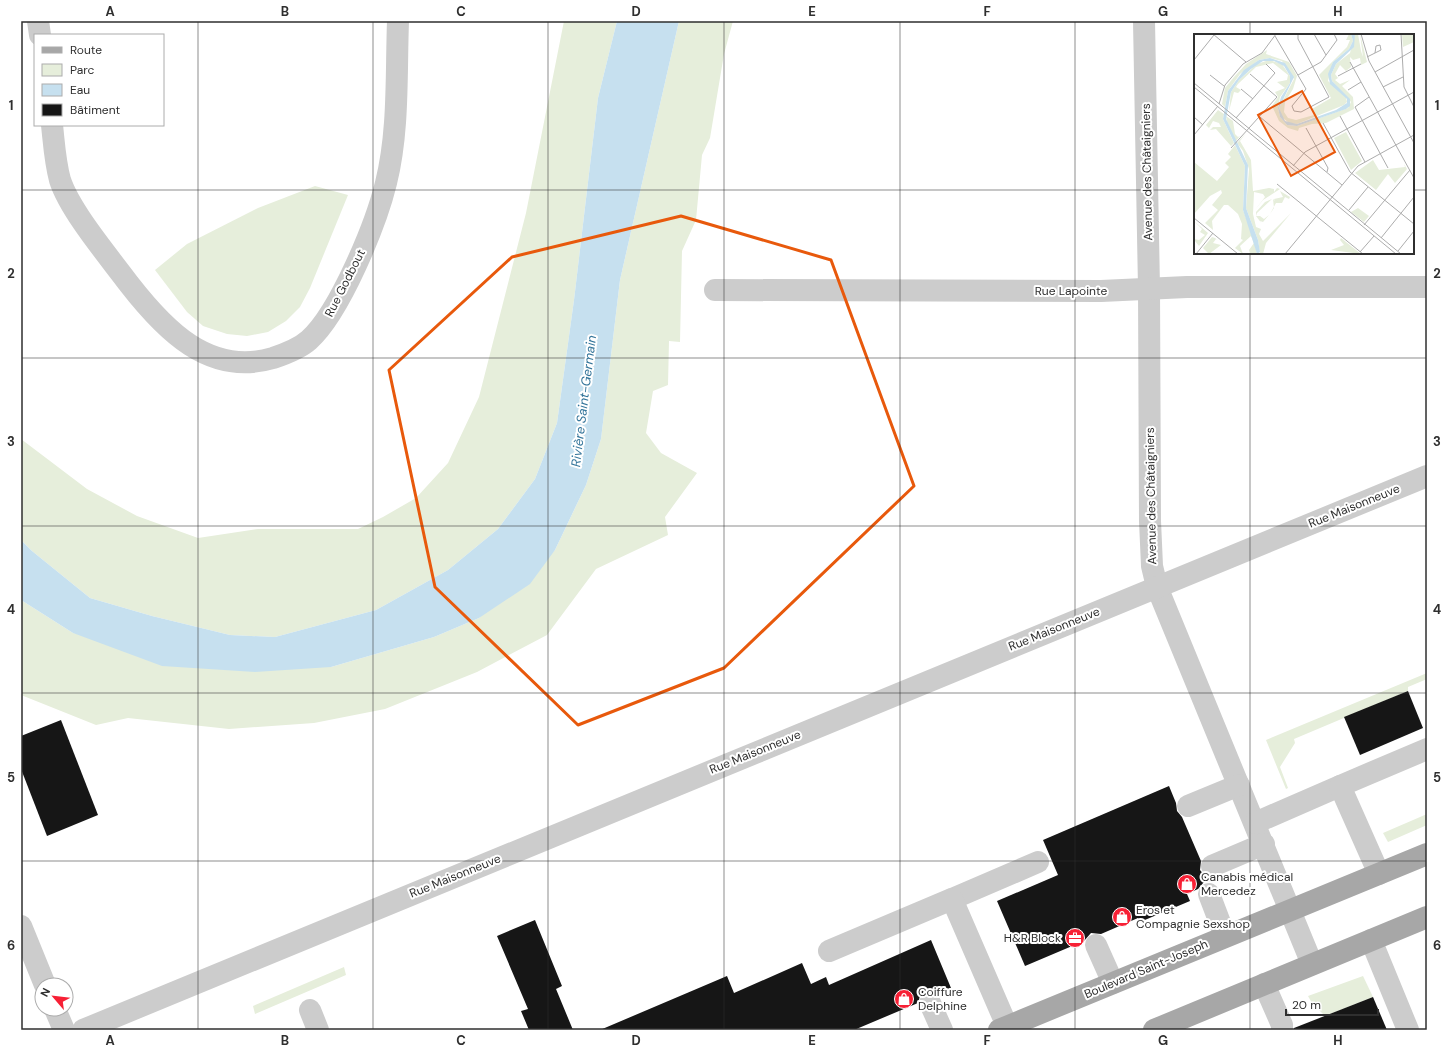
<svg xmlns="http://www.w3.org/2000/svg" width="1448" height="1051" viewBox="0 0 1448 1051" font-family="'DM Sans',sans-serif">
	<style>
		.green { fill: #e6eedb }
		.water { fill: #c6e0ef }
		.building { fill: #161616 }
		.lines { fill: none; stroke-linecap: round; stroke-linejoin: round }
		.minor { stroke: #ccc; stroke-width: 22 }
		.major { stroke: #a7a7a7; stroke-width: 22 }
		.marked { fill: none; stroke: #e8590c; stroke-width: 3; stroke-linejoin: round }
		.grid { fill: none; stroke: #2f2f2f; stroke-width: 1; stroke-opacity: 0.55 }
		.labels { text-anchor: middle; stroke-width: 4; stroke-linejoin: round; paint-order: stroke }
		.street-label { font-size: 12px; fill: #2f2f2f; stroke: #fff }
		.poi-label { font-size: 12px; fill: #2f2f2f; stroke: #fff; text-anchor: start }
		.water-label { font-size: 13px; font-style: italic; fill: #34759a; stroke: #fff }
		.inset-road { fill: none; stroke: #acacac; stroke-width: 1 }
		.view { fill: #e8590c; fill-opacity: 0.15; stroke: #e8590c; stroke-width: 2 }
		.inset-edge { fill: none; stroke: #2f2f2f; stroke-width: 2 }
		.neatline { fill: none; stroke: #2f2f2f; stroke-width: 1.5 }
		.grid-label { font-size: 13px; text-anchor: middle; font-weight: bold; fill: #2f2f2f }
	</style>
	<rect width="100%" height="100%" fill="#fff"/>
	<!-- green -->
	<g class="green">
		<polygon points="564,21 617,21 598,98 574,300 557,423 535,479 498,529 448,570 376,610 275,637 230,635 152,616 90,598 32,551 21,540 21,439 87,489 137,516 198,538 258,529 358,529 383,517 416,498 448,463 479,397 526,213"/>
		<polygon points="679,21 733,21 724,54 710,138 702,155 696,220 682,251 680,342 669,341 668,385 653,391 646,433 661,453 697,473 665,517 668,535 596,569 547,635 477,672 385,709 314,723 229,729 128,718 96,725 21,695 21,600 73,633 331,667 434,637 479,618 555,550 586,485 601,439 620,280"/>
		<polygon points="315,186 348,195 310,288 300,307 286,321 268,332 247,336 227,334 203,326 187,312 155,270 187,244 258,208"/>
		<polygon points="1427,673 1427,679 1408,687 1408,691 1294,739 1295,743 1280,767 1288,788 1286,789 1266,740"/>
		<polygon points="1427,814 1427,825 1388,842 1383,833"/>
		<polygon points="344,967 346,975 255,1014 253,1006"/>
		<polygon points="1363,976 1373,997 1325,1016 1312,1003 1308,996"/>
	</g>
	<!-- water -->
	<polygon class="water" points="617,21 679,21 620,280 601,439 586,485 555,550 530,584 479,618 434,637 331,667 255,672 162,666 73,633 21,600 21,540 32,551 90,598 152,616 230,635 275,637 376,610 448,570 498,529 535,479 557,423 574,300 598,98"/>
	<!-- building -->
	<g class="building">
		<polygon points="1408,691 1423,728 1360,755 1344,717"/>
		<polygon points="61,720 98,815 47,836 21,769 21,736"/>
		<polygon points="1169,786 1176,803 1177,811 1182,817 1201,861 1200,870 1210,882 1204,882 1198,889 1187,894 1190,901 1140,922 1138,918 1101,934 1091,933 1084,941 1025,966 997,901 1058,875 1043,840"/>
		<polygon points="535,920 562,986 556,989 573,1030 529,1030 521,1011 528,1009 497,936"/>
		<polygon points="931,940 951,988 938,994 932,991 925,991 920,996 918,1003 854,1030 600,1030 727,976 734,993 802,963 811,984 826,977 829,985"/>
		<polygon points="1373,997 1387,1030 1294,1030 1294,1028"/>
	</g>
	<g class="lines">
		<!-- minor -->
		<g class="minor">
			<polyline points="38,21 40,35"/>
			<polyline points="1144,21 1149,288 1150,521 1152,566 1157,587 1312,964"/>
			<path d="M 52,125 C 54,143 55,162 60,180 C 70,211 109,257 129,284 C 164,329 209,377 273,358 C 285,354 299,349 309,340 C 340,312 376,224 386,183 C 399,131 396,74 398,21"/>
			<polyline points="715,290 1101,291 1187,287 1427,287"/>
			<polyline points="1188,806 1239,785"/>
			<polyline points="1255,823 1340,786"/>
			<polyline points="1212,866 1264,844"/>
			<polyline points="1379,874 1340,786 1427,749"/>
			<polyline points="1209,894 1225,936"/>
			<polyline points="952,899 1038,862"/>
			<polyline points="21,926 45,985"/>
			<polyline points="1371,940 1408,1030"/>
			<polyline points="1096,945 1113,983"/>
			<polyline points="829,951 952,899 1007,1026"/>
			<polyline points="1264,984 1282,1025 1282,1030"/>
			<polyline points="930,1003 942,1030"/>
			<polyline points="55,1009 64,1030"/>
			<polyline points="310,1010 318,1030"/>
			<polyline points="83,1030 1427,476"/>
		</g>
		<!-- major -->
		<g class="major">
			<polyline points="999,1030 1427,854"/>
			<polyline points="1154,1030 1427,917"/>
		</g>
	</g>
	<!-- marked area -->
	<path class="marked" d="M 681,216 L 831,260 L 914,486 L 724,668 L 578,725 L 435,587 L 389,370 L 512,257 Z"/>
	<!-- grid -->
	<path class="grid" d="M 198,21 L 198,1030M 373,21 L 373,1030M 548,21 L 548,1030M 724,21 L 724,1030M 900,21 L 900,1030M 1075,21 L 1075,1030M 1250,21 L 1250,35M 21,190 L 1195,190M 1413,190 L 1427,190M 1250,253 L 1250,1030M 21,358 L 1427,358M 21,526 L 1427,526M 21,693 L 1427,693M 21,861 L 1427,861"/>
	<!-- icons -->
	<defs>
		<symbol id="shop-disc" viewBox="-11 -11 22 22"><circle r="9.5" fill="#f72035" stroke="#fff"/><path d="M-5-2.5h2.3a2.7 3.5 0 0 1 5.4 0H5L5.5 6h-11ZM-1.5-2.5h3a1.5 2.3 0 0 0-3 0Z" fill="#fff"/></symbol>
		<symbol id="office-disc" viewBox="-11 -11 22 22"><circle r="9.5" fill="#f72035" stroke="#fff"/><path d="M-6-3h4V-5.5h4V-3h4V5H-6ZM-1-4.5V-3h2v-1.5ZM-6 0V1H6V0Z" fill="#fff"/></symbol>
	</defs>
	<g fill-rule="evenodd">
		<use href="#shop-disc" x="1176" y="873" width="22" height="22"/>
		<use href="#shop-disc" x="1111" y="906" width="22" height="22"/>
		<use href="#office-disc" x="1064" y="927" width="22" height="22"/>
		<use href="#shop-disc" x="893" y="988" width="22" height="22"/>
	</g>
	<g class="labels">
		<!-- street labels -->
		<g class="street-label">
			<text transform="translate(1147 172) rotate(-91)" y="4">Avenue des Châtaigniers</text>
			<text transform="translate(345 283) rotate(-63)" y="4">Rue Godbout</text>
			<text x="1071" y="295">Rue Lapointe</text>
			<text transform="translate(1151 496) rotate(-91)" y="4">Avenue des Châtaigniers</text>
			<text transform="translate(1354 506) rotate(-22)" y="4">Rue Maisonneuve</text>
			<text transform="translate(1054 629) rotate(-22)" y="4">Rue Maisonneuve</text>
			<text transform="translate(755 752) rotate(-22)" y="4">Rue Maisonneuve</text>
			<text transform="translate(455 876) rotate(-22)" y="4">Rue Maisonneuve</text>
			<text transform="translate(1146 969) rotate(-23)" y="4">Boulevard Saint-Joseph</text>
		</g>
		<!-- poi labels -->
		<g class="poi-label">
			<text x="1201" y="881">Canabis médical<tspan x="1201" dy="14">Mercedez</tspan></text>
			<text x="1136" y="914">Eros et<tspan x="1136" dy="14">Compagnie Sexshop</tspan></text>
			<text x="1061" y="942" text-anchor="end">H&amp;R Block</text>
			<text x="918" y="996">Coiffure<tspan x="918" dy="14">Delphine</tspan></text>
		</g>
		<!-- water labels -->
		<g class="water-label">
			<text transform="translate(583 401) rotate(-83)" y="5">Rivière Saint-Germain</text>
		</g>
	</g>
	<!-- overview -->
	<g transform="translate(1194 34)">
		<rect width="220" height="220" fill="#fff"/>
		<path d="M 155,0 L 157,0 L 159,7 L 155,15 L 139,28 L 134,47 L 152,63 L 153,68 L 150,71 L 103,90 L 95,89 L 88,83 L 85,74 L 100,45 L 88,27 L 76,24 L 65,26 L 46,40 L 34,57 L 31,73 L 28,70 L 31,54 L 40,43 L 52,30 L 73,16 L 72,20 L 95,28 L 103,42 L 99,55 L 91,68 L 90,78 L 94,84 L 102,86 L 120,81 L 118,75 L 137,64 L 125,41 L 153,13 L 156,6 L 152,6 ZM 161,0 L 164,0 L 167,17 L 169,23 L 166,0 L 173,28 L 167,31 L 166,24 L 159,26 L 156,23 L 157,33 L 152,37 L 146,31 L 141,40 L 144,44 L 141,46 L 146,50 L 156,46 L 148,52 L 159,63 L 160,75 L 132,89 L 118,90 L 105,94 L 104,97 L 94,94 L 85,87 L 78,72 L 84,63 L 81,58 L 91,54 L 83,48 L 93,46 L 94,41 L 79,29 L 62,33 L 44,50 L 42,53 L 47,56 L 44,59 L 40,58 L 35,77 L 37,58 L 45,46 L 63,30 L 75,26 L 88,30 L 96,42 L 96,49 L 86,63 L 84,74 L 86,83 L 93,91 L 103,92 L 154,74 L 157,68 L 138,47 L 137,41 L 142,30 L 156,19 ZM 208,0 L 220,0 L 220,8 L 209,13 ZM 24,76 L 30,80 L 29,85 L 40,109 L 37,112 L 22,95 L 16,96 L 19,93 L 27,93 L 25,89 L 19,87 L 15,94 L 12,91 ZM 32,82 L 39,87 L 41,100 L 44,103 L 46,102 L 42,107 L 33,89 ZM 152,98 L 168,127 L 157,136 L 140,104 ZM 52,99 L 46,107 L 57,126 L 59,157 L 75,154 L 80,155 L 80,158 L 83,154 L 86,155 L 69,166 L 60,177 L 71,163 L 69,160 L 60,158 L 59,180 L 62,193 L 67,195 L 65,200 L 69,207 L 97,179 L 72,209 L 69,220 L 66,220 L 64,206 L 52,174 L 55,135 L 49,117 L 43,109 L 52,99 L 59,104 ZM 41,111 L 51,132 L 49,176 L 60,206 L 63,220 L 56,220 L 55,216 L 60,209 L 57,202 L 46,212 L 49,220 L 41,214 L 49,206 L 47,205 L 48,190 L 44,180 L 34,171 L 30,171 L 18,187 L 19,196 L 11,189 L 24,176 L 18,171 L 28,159 L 27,156 L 16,162 L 0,180 L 0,128 L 23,147 L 35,133 L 31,129 L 37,123 L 34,120 ZM 179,126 L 185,136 L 211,133 L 210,130 L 213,135 L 201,149 L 194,140 L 182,156 L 161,139 ZM 86,157 L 96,163 L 95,165 L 91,163 L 88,169 L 82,169 L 76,180 L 80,174 L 79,165 L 81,167 L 80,165 L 89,163 ZM 78,165 L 63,179 L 62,182 L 66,182 L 74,172 L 66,182 L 70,185 L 75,181 L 69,188 L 66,187 L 68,190 L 62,182 L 62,178 L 71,168 ZM 164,174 L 175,182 L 170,188 L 157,178 ZM 0,187 L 14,199 L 5,212 L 1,207 L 0,209 L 0,205 L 5,206 L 11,201 L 6,198 L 8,195 ZM 18,203 L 21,204 L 25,207 L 22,205 L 19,209 L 27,211 L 15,220 L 9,214 ZM 147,204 L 167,220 L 137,216 L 150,211 L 146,206 Z" fill="#e6eedb"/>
		<path d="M 157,0 L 161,0 L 160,13 L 142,30 L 137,41 L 138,47 L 156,65 L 156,72 L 152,75 L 103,92 L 93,91 L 86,83 L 84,74 L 87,63 L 96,49 L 96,42 L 90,32 L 80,27 L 69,27 L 57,35 L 45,46 L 37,58 L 32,85 L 54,131 L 52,174 L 64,206 L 66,218 L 63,220 L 49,176 L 51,132 L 29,85 L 34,57 L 50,36 L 65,26 L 76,24 L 91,29 L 100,43 L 85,74 L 91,87 L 103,90 L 142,76 L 153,69 L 153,65 L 136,50 L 134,40 L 139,28 L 155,15 L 159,7 Z" fill="#c6e0ef"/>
		<path class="inset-road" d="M 19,0 L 52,28M 120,0 L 132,21M 167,0 L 175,27 L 220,109M 207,0 L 210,53 L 220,73M 81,2 L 112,55 L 98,72 L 100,77 L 107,78 L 135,63 L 104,5 L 104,0M 173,23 L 187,16 L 186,11 L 182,12 L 181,19M 0,26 L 20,1M 156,28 L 220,144M 181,38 L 220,16M 16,41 L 30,52M 104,41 L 127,28 L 143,6 L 140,0M 144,42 L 167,30M 0,49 L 207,220M 0,53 L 202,220M 189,53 L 209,43M 47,55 L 59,65M 154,56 L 167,48M 175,63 L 161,73 L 194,134M 25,70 L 31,51 L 49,30 L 68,19 L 82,0M 146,82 L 171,128M 0,83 L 9,91M 66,83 L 148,151M 42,84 L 81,39 L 72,30M 129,89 L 156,138 L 220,190M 112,94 L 134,134 L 133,138M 0,101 L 24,72M 37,114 L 83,63 L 56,40M 99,132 L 111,118 L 220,58M 83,150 L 169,220M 155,176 L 174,153M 0,184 L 44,220M 170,191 L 216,136M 187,204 L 220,163M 204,217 L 220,197M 166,218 L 180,202M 2,220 L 19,199M 91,220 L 164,132 L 220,101"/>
		<path class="view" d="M 108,57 L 141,118 L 97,142 L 64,81 Z"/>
		<rect width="220" height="220" class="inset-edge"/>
	</g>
	<!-- border -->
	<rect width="1448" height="1051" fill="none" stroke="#ffffff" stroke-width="44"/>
	<!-- legend -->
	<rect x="34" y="34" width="130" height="92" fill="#ffffff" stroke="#acacac"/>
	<rect x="42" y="47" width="20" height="6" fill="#a7a7a7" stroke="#acacac"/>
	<text x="70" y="54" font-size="12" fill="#2f2f2f">Route</text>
	<rect x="42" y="64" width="20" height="12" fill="#e6eedb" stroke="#acacac"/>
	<text x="70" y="74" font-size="12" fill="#2f2f2f">Parc</text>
	<rect x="42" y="84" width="20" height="12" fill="#c6e0ef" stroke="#acacac"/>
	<text x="70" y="94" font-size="12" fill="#2f2f2f">Eau</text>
	<rect x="42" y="104" width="20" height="12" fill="#161616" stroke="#acacac"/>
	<text x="70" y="114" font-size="12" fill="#2f2f2f">Bâtiment</text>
	<!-- north arrow -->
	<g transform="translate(54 997) rotate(298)"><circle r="19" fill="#ffffff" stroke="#acacac"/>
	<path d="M0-3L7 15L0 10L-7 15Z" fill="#f72035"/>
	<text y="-6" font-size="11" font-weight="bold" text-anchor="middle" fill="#2f2f2f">N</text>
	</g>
	<!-- scale -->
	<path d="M1286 1009v6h92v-6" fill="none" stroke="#2f2f2f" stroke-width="2"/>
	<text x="1292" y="1009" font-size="12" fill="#2f2f2f" stroke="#ffffff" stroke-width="3" paint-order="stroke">20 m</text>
	<rect x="22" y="22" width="1404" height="1007" class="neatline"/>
	<g class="grid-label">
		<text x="110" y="16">A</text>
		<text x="285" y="16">B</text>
		<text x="461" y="16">C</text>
		<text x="636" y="16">D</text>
		<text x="812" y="16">E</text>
		<text x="987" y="16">F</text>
		<text x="1163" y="16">G</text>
		<text x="1338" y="16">H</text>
		<text x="11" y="110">1</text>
		<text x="1437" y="110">1</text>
		<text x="11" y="278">2</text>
		<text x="1437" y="278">2</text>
		<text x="11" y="446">3</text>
		<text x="1437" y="446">3</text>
		<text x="11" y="614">4</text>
		<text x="1437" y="614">4</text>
		<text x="11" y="782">5</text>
		<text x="1437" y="782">5</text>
		<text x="11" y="950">6</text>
		<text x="1437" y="950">6</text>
		<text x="110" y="1045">A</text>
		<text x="285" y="1045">B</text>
		<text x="461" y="1045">C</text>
		<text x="636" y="1045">D</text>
		<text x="812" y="1045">E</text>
		<text x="987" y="1045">F</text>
		<text x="1163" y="1045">G</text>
		<text x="1338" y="1045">H</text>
	</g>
</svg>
